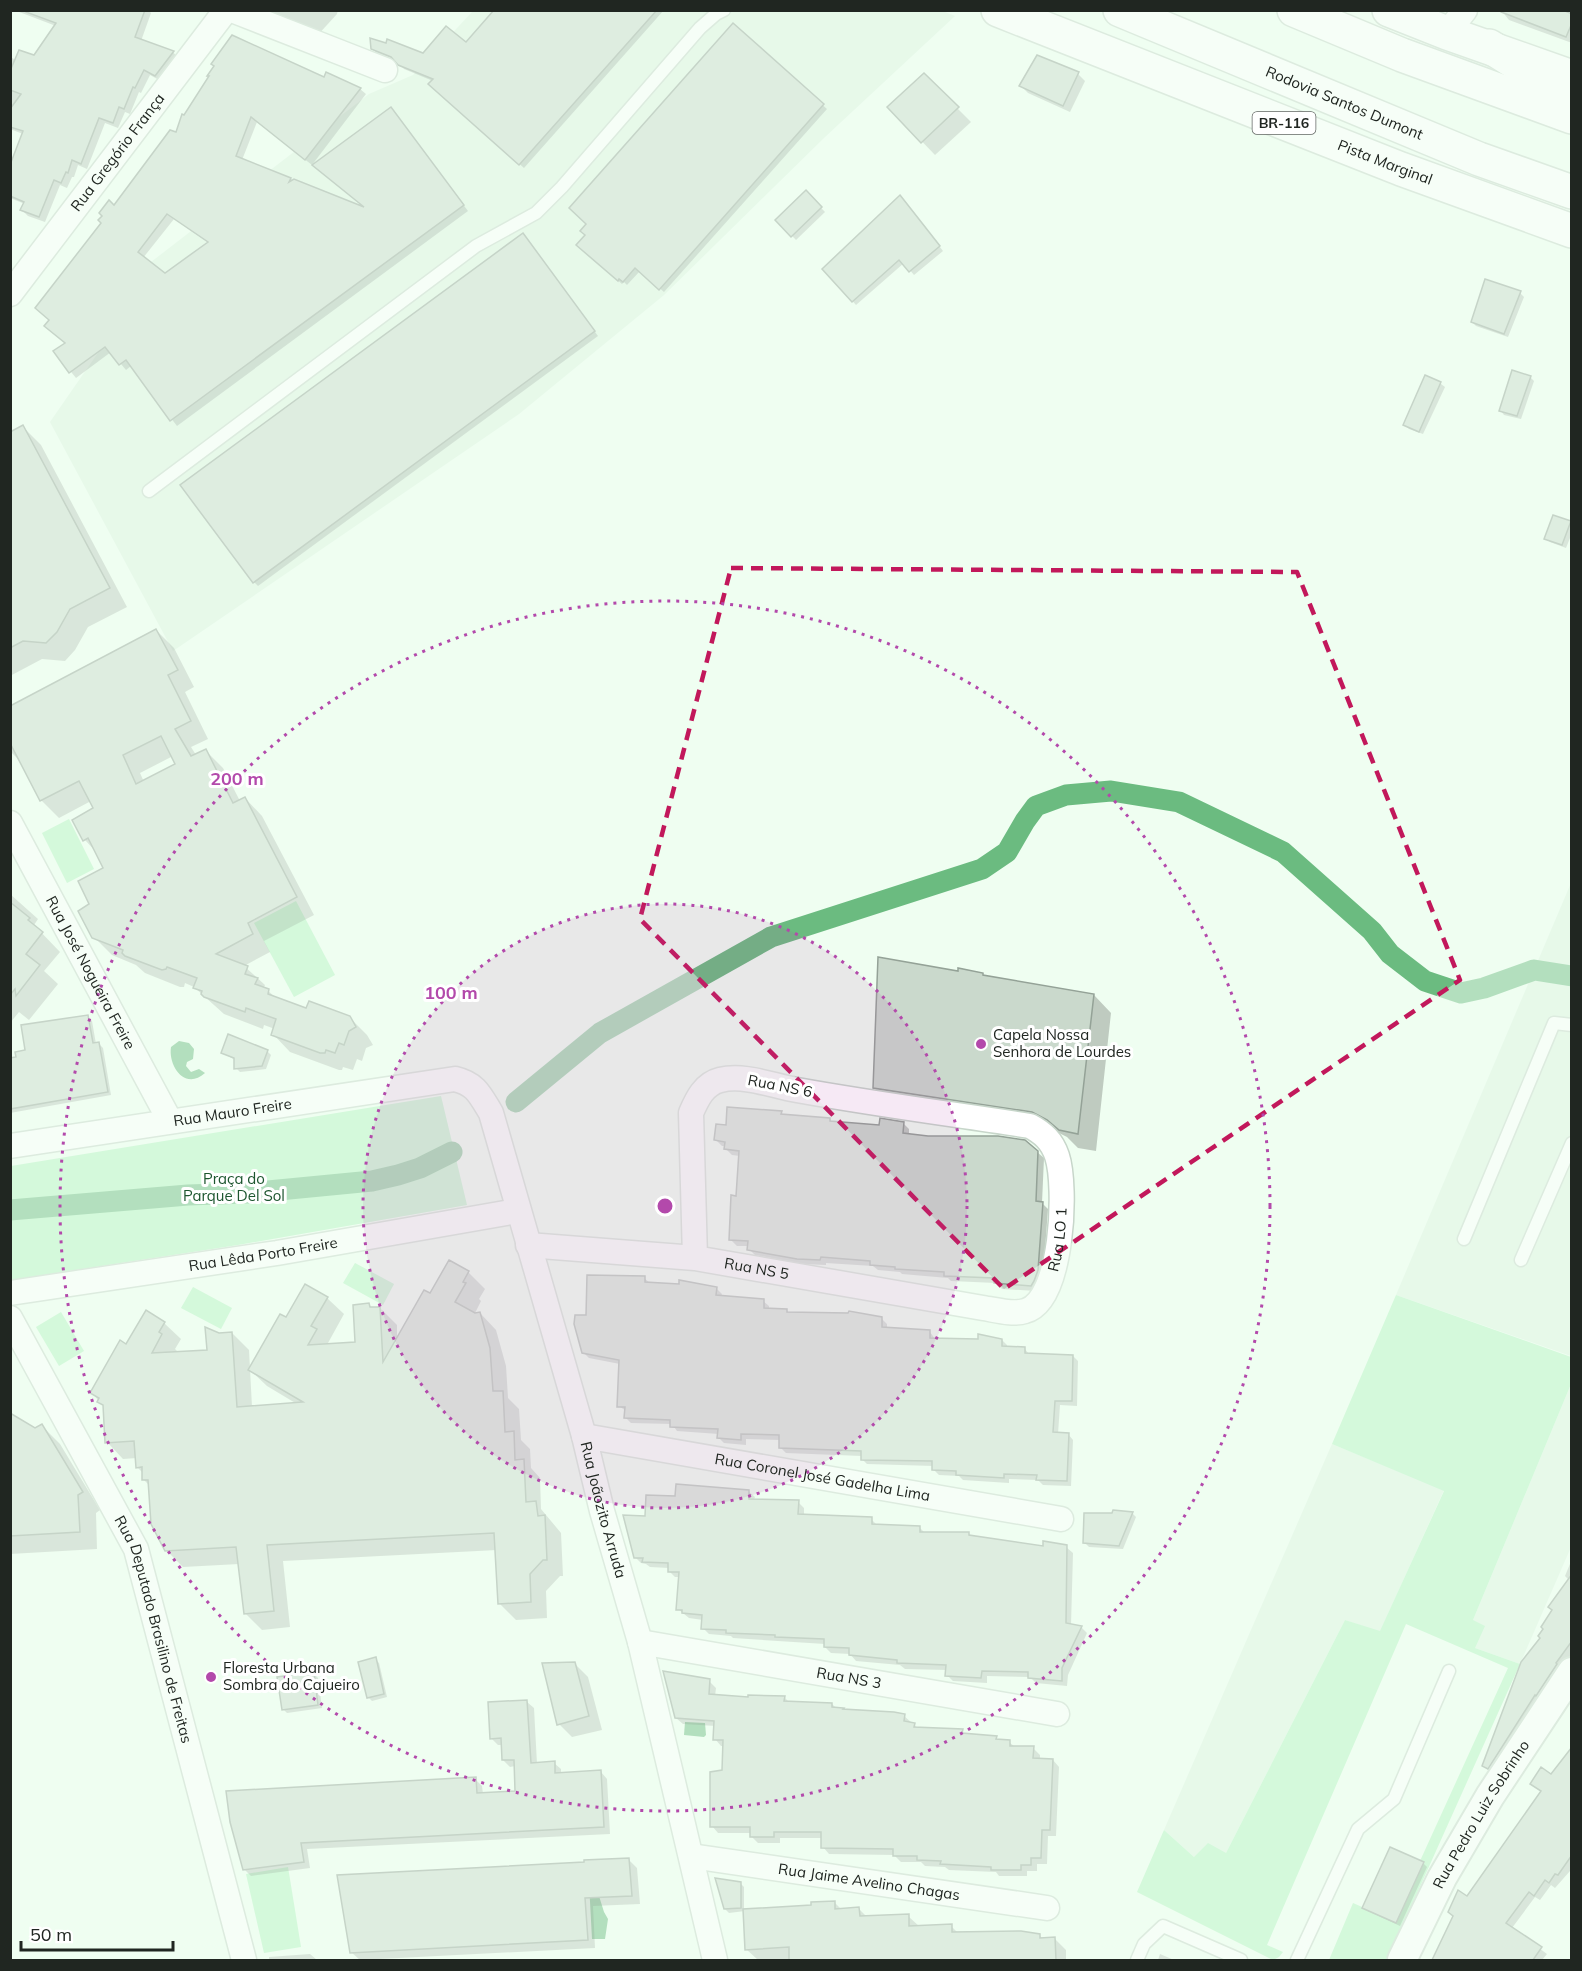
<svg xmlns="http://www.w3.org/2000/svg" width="1582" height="1971" viewBox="0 0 1582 1971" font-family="Mulish,sans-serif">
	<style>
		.built { fill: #ddf3e1 }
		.green { fill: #b3f4c1 }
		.water { fill: #6bbb80 }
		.shadow { fill: #0003; fill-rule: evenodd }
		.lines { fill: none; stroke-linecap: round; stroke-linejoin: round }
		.canal { stroke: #6bbb80; stroke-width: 21 }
		.building { fill: #cad9cc; stroke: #94a297; stroke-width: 1.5; fill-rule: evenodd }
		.service-casing { stroke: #c7d6ca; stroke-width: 15 }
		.minor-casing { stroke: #c7d6ca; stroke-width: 27 }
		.tertiary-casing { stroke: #c7d6ca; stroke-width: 32 }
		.primary-casing { stroke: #c7d6ca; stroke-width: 36 }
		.trunk-casing { stroke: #c7d6ca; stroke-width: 36 }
		.service { stroke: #fff; stroke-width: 12 }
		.minor { stroke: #fff; stroke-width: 24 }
		.tertiary { stroke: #fff; stroke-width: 28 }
		.primary { stroke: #fff; stroke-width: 33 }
		.trunk { stroke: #fff; stroke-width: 33 }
		.marked { fill: none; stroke: #c2185b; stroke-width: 4.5; stroke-dasharray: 12 8; stroke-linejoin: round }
		.ring { fill: none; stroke: #b349ab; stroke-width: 3; stroke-dasharray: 3 6 }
		.poi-dot { fill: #b349ab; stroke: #fff; stroke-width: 2 }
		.labels { text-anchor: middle; stroke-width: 6; stroke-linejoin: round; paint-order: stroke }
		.shield { fill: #fff; stroke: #636764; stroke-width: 1.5 }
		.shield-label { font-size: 14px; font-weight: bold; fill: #202621 }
		.street-label { font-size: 15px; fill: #202621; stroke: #fff }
		.poi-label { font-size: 15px; fill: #202621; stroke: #fff; text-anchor: start }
		.park-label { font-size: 15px; fill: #1d562f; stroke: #fff }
		.centre { fill: #b349ab; stroke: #fff; stroke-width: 3 }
		.ring-label { font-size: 18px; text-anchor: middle; font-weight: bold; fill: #b349ab; stroke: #fff; stroke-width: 6; stroke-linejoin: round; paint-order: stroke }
	</style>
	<rect width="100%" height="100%" fill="#effef1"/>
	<!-- built -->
	<g class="built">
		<polygon points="940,10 955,16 825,137 664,295 519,414 173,651 50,422 102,347 81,316 369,94 413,75 473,11"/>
		<polygon points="1571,883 1571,1356 1396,1295"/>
		<polygon points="1571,1384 1571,1547 1520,1664 1475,1648 1473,1620"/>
		<polygon points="1332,1444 1444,1490 1380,1632 1345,1620 1226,1853 1194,1857 1164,1830"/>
	</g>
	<!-- green -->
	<g class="green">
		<polygon points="69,819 94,869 67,883 42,833"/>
		<polygon points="296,901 335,975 294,997 254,923"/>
		<polygon points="441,1096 467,1205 238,1245 11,1280 11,1166"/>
		<polygon points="355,1263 394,1284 383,1305 343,1283"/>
		<polygon points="193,1287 232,1308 221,1329 181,1308"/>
		<polygon points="1396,1295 1571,1357 1571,1384 1473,1620 1485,1626 1475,1648 1520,1664 1387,1960 1329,1960 1353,1903 1396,1922 1423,1863 1420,1861 1508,1668 1406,1624 1267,1945 1283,1952 1279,1957 1273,1960 1137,1892 1164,1830 1194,1857 1208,1843 1226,1853 1345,1620 1380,1631 1444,1491 1332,1444"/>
		<polygon points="61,1312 84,1351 59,1366 36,1327"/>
		<polygon points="288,1867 301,1947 264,1953 246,1874"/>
	</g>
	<!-- water -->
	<g class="water">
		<path d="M 179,1041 L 189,1043 L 194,1049 L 193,1059 L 187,1062 L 186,1066 L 191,1072 L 199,1069 L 205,1073 C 185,1091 168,1066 171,1047 Z"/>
		<polygon points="685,1722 705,1723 706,1735 704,1737 684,1735"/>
		<polygon points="589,1883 599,1896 604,1912 608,1919 605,1939 592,1939"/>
	</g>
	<!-- shadow -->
	<g class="shadow">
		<polygon points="14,10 148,10 151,13 141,41 173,52 178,58 161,81 150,75 141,93 139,92 130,114 125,112 118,128 105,123 87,169 78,165 74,177 72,177 67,188 60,185 45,222 28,216 22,210 25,204 10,198 10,169 23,134 10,129 10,57 16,60 35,57 56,26"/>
		<polygon points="265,10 338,10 337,14 316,37"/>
		<polygon points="496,10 664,10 524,168 434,88 433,81 404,69 396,60 376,53 372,48 424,54 466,44"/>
		<polygon points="1501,10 1559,10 1572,15 1572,43 1509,20"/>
		<polygon points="733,25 827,109 664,292 640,271 627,285 624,282 622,284 582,249 587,235"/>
		<polygon points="1078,74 1085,81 1070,112 1028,93 1021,86"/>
		<polygon points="924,75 971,122 935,155 889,107"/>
		<path d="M 324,78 L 360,89 L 366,94 L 312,165 L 257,122 L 242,160 L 367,209 L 391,109 L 468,211 L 177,426 L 131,366 L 126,370 L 111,352 L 76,378 L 55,352 L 67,343 L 115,207 L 177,134 ZM 174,219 L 209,243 L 165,275 L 143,258 Z"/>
		<polygon points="806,192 825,212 796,240 777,220"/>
		<polygon points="904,200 943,251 914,275 904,263 856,305 824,269"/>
		<polygon points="527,239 598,336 258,586 254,582"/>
		<polygon points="1520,293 1524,297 1508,337 1476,326 1472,322"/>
		<polygon points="1425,377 1441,384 1445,387 1423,434 1409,429 1405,425"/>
		<polygon points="1530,377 1534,381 1521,419 1504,415 1501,411"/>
		<polygon points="23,427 41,445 127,607 88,627 75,650 65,661 42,659 10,676 10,434"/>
		<polygon points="1570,523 1572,533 1566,548 1550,542 1546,538"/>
		<path d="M 156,630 L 174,648 L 194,687 L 185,692 L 208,739 L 191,747 L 196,755 L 205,750 L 223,768 L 240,801 L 245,798 L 262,816 L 314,915 L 264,941 L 270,952 L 244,966 L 265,985 L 264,987 L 277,999 L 307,1010 L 349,1017 L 367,1035 L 373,1045 L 366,1048 L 362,1061 L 357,1059 L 353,1070 L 343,1067 L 342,1070 L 339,1070 L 290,1052 L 273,1034 L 275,1029 L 264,1025 L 263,1029 L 224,1014 L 194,987 L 185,983 L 184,987 L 180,987 L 145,973 L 136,965 L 112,955 L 94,937 L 91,905 L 105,869 L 98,854 L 85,840 L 74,820 L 95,809 L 91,801 L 59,818 L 41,800 L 23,764 L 10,751 L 10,707 ZM 173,756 L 177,765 L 144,782 L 140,773 Z"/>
		<polygon points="10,894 38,919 34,925 60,952 44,971 58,984 29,1020 19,1012 10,1023"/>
		<polygon points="959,972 982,974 985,977 1094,995 1111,1013 1096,1151 1078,1148 1067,1137 1051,1129 892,1106 874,1088"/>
		<polygon points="88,1017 92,1021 96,1044 99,1044 103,1048 111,1095 10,1113 10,1060"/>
		<polygon points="267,1051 271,1055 266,1069 240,1072 236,1068 235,1060 223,1053"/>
		<polygon points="781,1112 785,1116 830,1119 833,1123 881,1126 903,1123 909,1129 909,1135 1037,1152 1044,1158 1042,1203 1048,1209 1043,1277 1037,1291 1002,1289 996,1283 951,1281 948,1278 902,1274 900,1272 878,1270 873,1266 826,1263 826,1265 803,1264 755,1255 749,1249 749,1246 737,1246 731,1240 737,1197 740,1156 732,1155 726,1149 726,1146 722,1146 716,1140 727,1127"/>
		<polygon points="468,1272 485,1289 479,1299 481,1301 474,1315 480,1313 496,1330 506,1366 508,1398 519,1409 521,1440 530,1449 531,1468 540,1478 541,1509 561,1533 563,1576 560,1576 546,1591 547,1618 516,1620 499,1603 497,1550 283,1561 290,1627 262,1630 245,1613 239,1564 183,1567 166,1550 150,1486 144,1480 144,1474 137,1467 137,1458 123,1459 107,1442 104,1407 92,1393 127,1346 164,1323 181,1339 175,1349 179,1353 208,1351 219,1334 232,1333 249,1350 252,1407 297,1404 267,1386 250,1370 286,1320 327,1298 344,1314 328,1343 331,1345 356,1343 369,1305 373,1309 380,1308 397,1325 397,1340 431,1295"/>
		<polygon points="644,1278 650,1283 716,1288 722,1294 721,1297 763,1301 769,1306 769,1309 787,1311 790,1314 881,1318 887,1324 887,1328 930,1332 935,1339 1002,1340 1007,1345 1007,1348 1024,1348 1029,1354 1073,1356 1078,1361 1077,1406 1060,1405 1058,1434 1068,1434 1073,1440 1071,1486 1043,1485 1038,1480 1009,1479 1009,1483 963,1480 959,1476 939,1475 934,1470 934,1466 867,1464 862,1459 862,1456 786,1453 780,1447 781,1440 746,1439 746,1445 724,1443 719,1438 719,1434 677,1431 672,1424 631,1423 626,1418 626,1411 619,1406 620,1364 589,1358 583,1352 587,1317"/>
		<polygon points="10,1415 35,1430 42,1426 60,1444 100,1510 96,1513 97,1549 10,1554"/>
		<polygon points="748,1491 755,1497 754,1500 798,1502 804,1508 804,1516 871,1519 877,1525 920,1528 925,1533 968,1533 972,1536 1044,1548 1066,1547 1073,1553 1071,1625 1081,1627 1087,1633 1068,1675 1067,1686 1036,1683 1030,1677 987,1676 987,1683 953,1681 947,1675 947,1670 905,1669 900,1665 856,1661 850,1654 831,1653 825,1647 825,1644 733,1638 731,1636 709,1634 703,1628 703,1620 689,1618 678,1609 680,1577 675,1577 669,1571 669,1568 650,1567 646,1564 641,1563 635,1557 647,1517 677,1498"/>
		<polygon points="1114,1512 1132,1513 1136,1517 1123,1549 1089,1547 1085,1543 1114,1515"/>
		<polygon points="1572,1559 1572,1659 1492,1774 1484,1766 1567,1583 1568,1579 1565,1576"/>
		<polygon points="375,1659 379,1663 387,1697 372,1701 368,1697"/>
		<polygon points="575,1664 588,1677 602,1730 572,1737 559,1724"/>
		<polygon points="314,1674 318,1678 322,1708 287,1713 283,1709"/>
		<polygon points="709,1681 716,1688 715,1696 749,1699 784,1697 790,1703 832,1704 836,1708 904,1716 919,1729 962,1731 966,1735 996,1738 999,1741 1009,1742 1015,1747 1033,1748 1040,1755 1040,1760 1053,1760 1059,1767 1056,1836 1048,1836 1047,1864 1037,1864 1037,1871 1027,1871 1027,1876 999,1876 996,1872 949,1870 945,1867 925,1866 921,1862 901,1862 894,1855 829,1854 823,1847 823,1838 780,1838 780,1843 758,1843 751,1836 751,1833 718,1833 712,1826 723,1771 725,1746 721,1746 715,1739 716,1726 683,1724 676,1718"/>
		<polygon points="527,1702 534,1708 537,1764 554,1763 561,1769 561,1774 601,1772 607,1779 610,1834 307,1849 310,1868 251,1876 244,1869 232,1822 475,1779 482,1786 483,1794 516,1792 515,1766 510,1767 503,1760 503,1745 498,1745 491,1738"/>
		<polygon points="1572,1750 1572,1872 1570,1871 1555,1888 1551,1885 1540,1900 1535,1897 1512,1928 1547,1954 1542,1960 1434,1960 1454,1916 1542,1792 1532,1783 1551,1777"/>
		<polygon points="628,1859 637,1868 640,1904 593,1906 595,1948 360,1960 351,1952 585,1864"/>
		<polygon points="1423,1863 1427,1867 1400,1926 1368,1911 1364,1907"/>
		<polygon points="740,1883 744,1887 744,1910 812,1907 834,1902 842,1910 859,1909 867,1917 908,1916 920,1927 951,1926 959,1934 1039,1935 1043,1939 1054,1938 1066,1950 1066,1960 758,1960 746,1949 745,1911 729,1913 725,1909"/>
		<polygon points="310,1954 317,1960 269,1960 269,1957"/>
		<polygon points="1160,1954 1174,1960 1158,1960"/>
	</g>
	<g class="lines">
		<!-- canal -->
		<g class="canal">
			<polyline points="516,1102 600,1033 771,937 982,869 1007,852 1025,821 1036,806 1066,795 1111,791 1179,802 1283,852 1372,931 1390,954 1425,981 1461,993 1484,988 1534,970 1572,976"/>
			<polyline points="10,1210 188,1195 247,1193 372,1181 398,1175 420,1168 452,1152"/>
		</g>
	</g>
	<!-- building -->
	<g class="building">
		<polygon points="26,10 145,10 135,37 174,51 155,76 144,70 135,88 133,87 124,109 119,107 113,123 99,118 81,164 72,160 68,173 66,172 61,183 54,180 39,217 20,210 24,202 10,196 10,165 23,131 10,127 10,109 21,94 10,90 10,71 19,50 34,55 56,23 26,12"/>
		<polygon points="494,10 657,10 519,165 428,84 433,79 398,65 391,57 371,49 370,38 386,43 387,39 423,53 446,26 466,42"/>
		<polygon points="1501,10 1563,10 1572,14 1572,23 1566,37 1501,12"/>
		<polygon points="733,23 824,104 659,290 635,268 623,282 619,279 618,281 576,245 585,235 580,231 586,224 569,208"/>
		<path d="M 232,35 L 324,77 L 326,72 L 361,88 L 305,160 L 251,117 L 236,156 L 291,178 L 289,182 L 294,179 L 364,207 L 312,165 L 391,107 L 464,205 L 170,421 L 126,360 L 119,365 L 105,347 L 69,373 L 53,351 L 65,343 L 44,326 L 49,320 L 35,308 L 101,223 L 98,220 L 102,216 L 99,213 L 109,200 L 114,205 L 170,130 L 176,132 L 182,114 L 184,115 L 209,76 L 207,76 L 214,66 L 211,64 ZM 167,214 L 208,242 L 165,273 L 138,252 Z"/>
		<polygon points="1037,55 1079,72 1063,106 1019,86"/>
		<polygon points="924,73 959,107 921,143 887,107"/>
		<polygon points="806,190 822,207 791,237 775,220"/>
		<polygon points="900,195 940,246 909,272 899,260 852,302 822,269"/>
		<polygon points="523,233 595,331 253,583 180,485"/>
		<polygon points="1485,279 1521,291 1504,334 1471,322"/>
		<polygon points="1512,370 1531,376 1517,416 1499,411"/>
		<polygon points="1425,375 1441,382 1419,432 1403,425"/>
		<polygon points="23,425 110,588 70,609 57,632 46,643 23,641 10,648 10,432"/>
		<polygon points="1553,515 1571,521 1562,545 1544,539"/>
		<path d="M 156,629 L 178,670 L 168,675 L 191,721 L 175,729 L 191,756 L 206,749 L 233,803 L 245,797 L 297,897 L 248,923 L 253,934 L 216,954 L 248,966 L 245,974 L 258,978 L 255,984 L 269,989 L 268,994 L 306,1008 L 309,1001 L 350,1016 L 356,1027 L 349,1031 L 344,1045 L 339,1043 L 335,1053 L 326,1050 L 325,1053 L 320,1053 L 271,1035 L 276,1019 L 246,1008 L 245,1012 L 204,997 L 201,994 L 202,991 L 193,988 L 197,978 L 167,967 L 166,969 L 162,970 L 125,956 L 122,953 L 123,950 L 92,938 L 78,911 L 89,904 L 78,881 L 103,868 L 88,838 L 83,841 L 72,820 L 93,808 L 79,781 L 40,801 L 10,743 L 10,706 ZM 161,736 L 175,764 L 136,784 L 123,755 Z"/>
		<polygon points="10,902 30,918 28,920 43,932 26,954 40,965 16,996 15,989 10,995"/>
		<polygon points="878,957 958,971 958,968 983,973 983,975 1094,994 1078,1134 1059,1130 1047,1120 1032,1112 873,1088"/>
		<polygon points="88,1015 93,1043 99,1042 108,1092 10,1109 10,1058 16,1057 15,1052 25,1050 21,1025"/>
		<polygon points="228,1034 268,1050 262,1066 234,1069 234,1058 221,1053"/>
		<polygon points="727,1107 782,1111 781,1114 830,1118 830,1121 879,1125 880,1118 904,1122 903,1133 928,1136 998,1136 1025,1140 1038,1151 1036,1201 1043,1202 1038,1270 1034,1281 1031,1286 994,1283 994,1278 944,1276 944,1272 895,1269 895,1267 870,1265 870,1261 821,1257 820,1260 797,1259 747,1250 748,1241 729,1240 731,1195 736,1196 739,1151 724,1149 725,1142 714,1140 716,1124 726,1125"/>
		<polygon points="449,1260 469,1271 463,1282 466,1283 455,1302 475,1313 480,1312 490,1348 493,1391 503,1391 505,1432 514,1431 515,1460 524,1459 526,1502 536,1501 538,1516 545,1515 547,1560 543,1560 530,1574 531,1602 498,1604 494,1533 267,1545 274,1611 244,1614 236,1547 165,1551 151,1524 148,1480 142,1480 142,1467 136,1468 134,1441 105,1443 103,1405 97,1402 99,1398 90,1393 120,1340 126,1344 146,1310 165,1322 159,1332 162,1334 152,1353 207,1350 205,1327 219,1333 232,1332 237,1407 303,1402 248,1370 280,1314 286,1317 305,1284 328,1297 311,1326 317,1329 308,1345 355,1342 353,1305 369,1303 370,1307 380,1307 383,1362 424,1290 430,1293"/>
		<polygon points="587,1275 645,1276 645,1282 679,1284 679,1280 717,1287 716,1295 764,1299 764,1308 787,1309 787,1312 848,1313 849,1311 882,1317 882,1327 930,1330 930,1338 978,1339 978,1334 1002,1339 1002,1346 1025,1347 1025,1353 1073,1355 1072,1401 1055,1401 1053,1432 1069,1433 1067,1481 1036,1480 1037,1475 1004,1474 1004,1478 956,1475 956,1471 932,1470 932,1461 861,1460 861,1451 779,1448 779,1435 741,1434 741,1440 717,1438 718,1429 670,1427 670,1420 624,1418 625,1407 617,1407 619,1360 582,1353 574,1324 575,1315 586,1315"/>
		<polygon points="10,1413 35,1428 42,1424 83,1492 78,1495 80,1532 10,1536"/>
		<polygon points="676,1484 749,1490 749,1499 799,1500 798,1514 872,1517 872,1524 920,1526 920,1532 969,1532 969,1535 1043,1546 1043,1541 1067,1545 1066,1623 1082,1626 1062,1668 1062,1681 1028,1678 1028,1672 982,1671 981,1678 945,1676 946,1665 897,1663 897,1660 849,1655 849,1648 824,1647 824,1639 775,1637 775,1635 726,1633 726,1630 701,1629 702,1615 682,1613 682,1610 676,1610 679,1572 668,1572 668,1563 642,1562 643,1558 634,1558 623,1515 645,1516 646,1495 675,1496"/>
		<polygon points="1113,1510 1133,1512 1119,1546 1083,1543 1084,1513 1112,1513"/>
		<polygon points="1572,1574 1572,1641 1556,1663 1557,1664 1536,1696 1535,1695 1488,1769 1482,1766 1521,1662 1540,1638 1538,1636 1543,1629 1541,1627 1552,1610 1548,1607"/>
		<polygon points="376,1657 384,1694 367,1698 358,1662"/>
		<polygon points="575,1662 589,1716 557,1725 542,1663"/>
		<polygon points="663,1671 710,1679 709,1694 748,1697 748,1695 785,1696 784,1701 832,1703 832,1707 844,1708 843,1709 894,1712 905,1714 904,1721 915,1723 914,1727 963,1729 962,1733 997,1736 996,1739 1010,1740 1010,1746 1034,1746 1033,1758 1053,1759 1050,1830 1042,1830 1041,1858 1031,1858 1031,1865 1021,1865 1021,1870 991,1870 991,1867 940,1864 941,1861 917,1860 917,1856 893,1856 893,1849 821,1848 821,1832 774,1832 774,1837 750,1837 750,1827 710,1827 710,1772 722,1770 723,1740 713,1740 714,1721 675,1718"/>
		<polygon points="314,1672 318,1705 282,1710 277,1677"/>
		<polygon points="527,1700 531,1763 555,1761 555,1773 601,1770 604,1827 301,1843 304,1862 243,1870 230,1822 226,1791 476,1777 477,1793 515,1791 514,1760 502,1760 501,1738 490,1739 488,1702"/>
		<polygon points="1572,1747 1572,1855 1558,1875 1555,1874 1549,1883 1545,1880 1534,1896 1529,1892 1506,1923 1542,1947 1533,1960 1432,1960 1453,1916 1448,1912 1458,1890 1467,1896 1541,1791 1530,1784 1541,1767 1551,1774"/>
		<polygon points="1390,1847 1424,1862 1396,1923 1362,1908"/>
		<polygon points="629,1858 632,1896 585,1898 588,1940 350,1953 337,1875 584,1862 584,1860"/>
		<polygon points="715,1878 741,1882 741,1908 724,1909"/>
		<polygon points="835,1901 835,1909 859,1907 860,1916 909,1914 909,1926 952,1924 952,1932 1021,1931 1040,1934 1040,1938 1055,1937 1056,1960 789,1960 789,1947 745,1950 743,1909 811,1905 811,1902"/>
	</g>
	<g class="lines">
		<defs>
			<g id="service">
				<polyline points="149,491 476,246 536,213 562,187 700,28 716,14 724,10"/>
				<polyline points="1464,1239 1554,1023 1572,1025"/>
				<polyline points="1521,1260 1572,1143"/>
				<polyline points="1137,1960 1144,1944 1163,1926 1241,1960"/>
				<polyline points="1297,1960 1358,1829 1394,1799 1449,1671"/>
			</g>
			<g id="minor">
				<polyline points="232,10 385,70"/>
				<polyline points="1447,33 1465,10"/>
				<path id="s1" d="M 10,294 L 226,10"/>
				<path id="s2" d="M 10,823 L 170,1121"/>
				<path id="s3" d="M 10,1146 L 455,1079 C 476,1084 480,1095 491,1113 L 584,1436 L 602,1511 L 640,1642 L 715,1960"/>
				<path id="s4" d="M 528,1245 L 695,1258 L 983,1308 C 996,1310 1013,1315 1025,1311 C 1063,1301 1067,1186 1057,1156 C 1052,1141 1043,1133 1030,1126 C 952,1114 874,1104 797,1090 C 773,1086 745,1074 720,1080 C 704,1084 697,1099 691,1113 L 695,1258"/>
				<path id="s5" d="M 10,1293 L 277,1253 L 517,1211"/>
				<path id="s6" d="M 10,1318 L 136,1549 L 244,1960"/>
				<path id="s7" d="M 584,1436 L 1061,1519"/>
				<path id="s8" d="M 640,1642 L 1057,1714"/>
				<path id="s9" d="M 691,1856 L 1047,1908"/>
			</g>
			<g id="tertiary">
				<path id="s10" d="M 1402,1960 L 1442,1878 L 1490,1796 L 1572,1672"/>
			</g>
			<g id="primary">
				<path id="s11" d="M 998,10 L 1401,169 L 1572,231"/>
				<polyline points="1389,10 1447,33 1572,77"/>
			</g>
			<g id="trunk">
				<path id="s12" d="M 1120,10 L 1479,159 L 1572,192"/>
				<polyline points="1294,10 1402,55 1572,117"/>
				<polyline points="1489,46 1572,98"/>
			</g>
		</defs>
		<!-- service casing -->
		<use href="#service" class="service-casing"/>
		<!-- minor casing -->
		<use href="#minor" class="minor-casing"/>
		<!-- tertiary casing -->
		<use href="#tertiary" class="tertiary-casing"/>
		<!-- primary casing -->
		<use href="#primary" class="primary-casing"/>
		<!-- trunk casing -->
		<use href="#trunk" class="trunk-casing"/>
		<!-- service -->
		<use href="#service" class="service"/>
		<!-- minor -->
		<use href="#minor" class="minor"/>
		<!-- tertiary -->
		<use href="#tertiary" class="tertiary"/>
		<!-- primary -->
		<use href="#primary" class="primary"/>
		<!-- trunk -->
		<use href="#trunk" class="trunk"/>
	</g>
	<!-- marked area -->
	<path d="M0 0H1582V1971H0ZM 731,568 L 1297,572 L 1460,980 L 1004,1289 L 640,919 Z" fill="#effef1" fill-opacity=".55" fill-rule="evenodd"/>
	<path class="marked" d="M 731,568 L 1297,572 L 1460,980 L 1004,1289 L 640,919 Z"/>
	<!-- distance rings -->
	<circle cx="665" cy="1206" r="302" fill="#b349ab" fill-opacity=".12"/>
	<g class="ring">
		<circle cx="665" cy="1206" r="302"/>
		<circle cx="665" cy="1206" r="605"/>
	</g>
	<!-- markers -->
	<g class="poi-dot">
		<circle cx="981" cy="1044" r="6"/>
		<circle cx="211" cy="1677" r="6"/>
	</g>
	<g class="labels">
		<!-- shield labels -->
		<rect class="shield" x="1252.5" y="112" width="63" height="22" rx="4.5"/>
		<g class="shield-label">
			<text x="1284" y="128">BR-116</text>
		</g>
		<!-- street labels -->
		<g class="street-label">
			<text dy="5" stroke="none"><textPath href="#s12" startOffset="243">Rodovia Santos Dumont</textPath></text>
			<text dy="5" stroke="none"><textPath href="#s1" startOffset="178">Rua Gregório França</textPath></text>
			<text dy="5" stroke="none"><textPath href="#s11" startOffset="416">Pista Marginal</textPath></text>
			<text dy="5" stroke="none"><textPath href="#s2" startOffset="170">Rua José Nogueira Freire</textPath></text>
			<text transform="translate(780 1086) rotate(11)" y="5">Rua NS 6</text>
			<text dy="5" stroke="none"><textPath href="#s3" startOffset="225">Rua Mauro Freire</textPath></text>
			<text dy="5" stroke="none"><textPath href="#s4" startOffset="585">Rua LO 1</textPath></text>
			<text dy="5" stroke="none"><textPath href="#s5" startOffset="256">Rua Lêda Porto Freire</textPath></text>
			<text dy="5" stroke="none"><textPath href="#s4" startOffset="230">Rua NS 5</textPath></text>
			<text dy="5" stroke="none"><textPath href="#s7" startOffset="242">Rua Coronel José Gadelha Lima</textPath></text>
			<text dy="5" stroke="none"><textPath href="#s3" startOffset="914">Rua Joãozito Arruda</textPath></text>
			<text dy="5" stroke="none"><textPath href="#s6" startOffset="345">Rua Deputado Brasilino de Freitas</textPath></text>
			<text dy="5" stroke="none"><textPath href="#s8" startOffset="212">Rua NS 3</textPath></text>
			<text dy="5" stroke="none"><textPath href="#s10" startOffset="166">Rua Pedro Luiz Sobrinho</textPath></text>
			<text dy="5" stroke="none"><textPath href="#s9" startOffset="180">Rua Jaime Avelino Chagas</textPath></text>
		</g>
		<!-- poi labels -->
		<g class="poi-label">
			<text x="993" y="1040">Capela Nossa<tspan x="993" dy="17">Senhora de Lourdes</tspan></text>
			<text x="223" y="1673">Floresta Urbana<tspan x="223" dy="17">Sombra do Cajueiro</tspan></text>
		</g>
		<!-- park labels -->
		<g class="park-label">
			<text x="234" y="1184">Praça do<tspan x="234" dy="17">Parque Del Sol</tspan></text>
		</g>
	</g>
	<circle cx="665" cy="1206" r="9" class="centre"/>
	<g class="ring-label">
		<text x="237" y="785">200 m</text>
		<text x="451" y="999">100 m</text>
	</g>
	<!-- border -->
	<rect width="1582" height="1971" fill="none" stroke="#202621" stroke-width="24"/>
	<!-- scale -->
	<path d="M21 1941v9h152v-9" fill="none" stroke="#202621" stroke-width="3"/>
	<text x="30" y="1941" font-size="18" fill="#202621" stroke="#ffffff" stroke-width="4.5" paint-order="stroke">50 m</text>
</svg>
